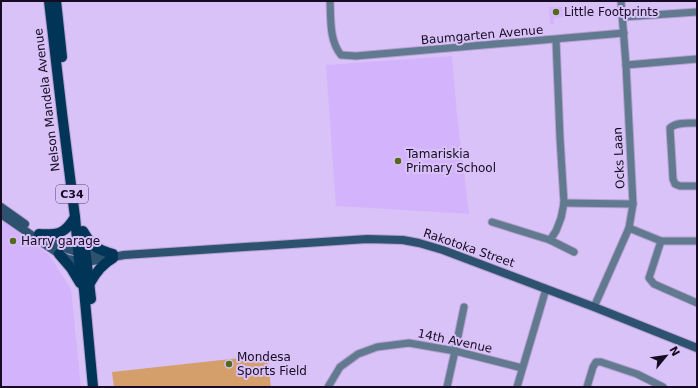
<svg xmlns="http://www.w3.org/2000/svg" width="698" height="388" viewBox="0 0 698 388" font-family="'DejaVu Sans',sans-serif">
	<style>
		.built { fill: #d3b3fb }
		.green { fill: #d59f6b }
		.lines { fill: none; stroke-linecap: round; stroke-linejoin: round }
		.street-casing { stroke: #b6a1d1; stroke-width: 9 }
		.secondary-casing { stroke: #b6a1d1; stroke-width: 10 }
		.primary-casing { stroke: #b6a1d1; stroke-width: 12 }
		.street { stroke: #627a8f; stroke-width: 7 }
		.secondary { stroke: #2d526f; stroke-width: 8 }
		.primary { stroke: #003558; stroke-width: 10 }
		.poi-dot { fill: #526a19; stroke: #d9c2f7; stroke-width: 1.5 }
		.labels { text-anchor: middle; stroke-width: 4; stroke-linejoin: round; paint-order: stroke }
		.shield { fill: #d9c2f7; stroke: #504262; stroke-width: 1 }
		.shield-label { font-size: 11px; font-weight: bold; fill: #160b22 }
		.poi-label { font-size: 12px; fill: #160b22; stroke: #d9c2f7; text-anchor: start }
		.street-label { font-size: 12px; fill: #160b22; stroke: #d9c2f7 }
	</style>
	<rect width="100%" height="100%" fill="#d9c2f7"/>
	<!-- built -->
	<g class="built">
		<polygon points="549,7 562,7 563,17 554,18 554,24 550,24"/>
		<polygon points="452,56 457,115 469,214 336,206 326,65"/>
		<polygon points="1,220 49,255 71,289 81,387 1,387"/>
	</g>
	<!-- green -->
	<polygon class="green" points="267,355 271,387 114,387 112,372"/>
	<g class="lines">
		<defs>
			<g id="street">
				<path d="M 330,1 C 331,19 329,40 341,55 L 356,56 L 624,33"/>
				<polyline points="623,17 697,12"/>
				<polyline points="626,65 697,59"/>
				<path d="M 697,123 C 689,123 676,122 670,128 L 673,179 L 675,184 L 680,186 L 697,186"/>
				<polyline points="564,203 633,204"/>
				<polyline points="492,222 550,240 556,231 561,218 564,203 560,138 556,40"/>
				<polyline points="629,228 661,241 697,241"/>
				<polyline points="550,240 574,252"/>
				<polyline points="661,241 649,278 654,284 697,303"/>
				<polyline points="594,307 629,228 633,204 626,65 621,1"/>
				<polyline points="328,387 340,367 358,354 377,347 409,343 455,351 522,368"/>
				<polyline points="447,387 455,351 464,307"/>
				<polyline points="517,387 546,289"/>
				<polyline points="587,387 593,367 596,362 601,362 637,374 663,387"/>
			</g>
			<g id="secondary">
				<polyline points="1,207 25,224"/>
				<polyline points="1,214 59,254 68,259 79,261 87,262 124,255 367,239 403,240 419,243 443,250 594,307 697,348"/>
				<path d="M 39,234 C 51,242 64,250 79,252 C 88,254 98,253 107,254"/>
			</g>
			<g id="primary">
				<polyline points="49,1 62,113 75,217 79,261 84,290 93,387"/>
				<polyline points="56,1 62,57"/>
				<path d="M 83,231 C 92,246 95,249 113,254"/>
				<path d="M 39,234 C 58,235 65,234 75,217"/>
				<polyline points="84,239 91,299"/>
				<polyline points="59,254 71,268 80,283"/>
				<path d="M 90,283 C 96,272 102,264 113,258"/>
			</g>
		</defs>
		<!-- street casing -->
		<use href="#street" class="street-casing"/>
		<!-- secondary casing -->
		<use href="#secondary" class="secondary-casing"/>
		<!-- primary casing -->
		<use href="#primary" class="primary-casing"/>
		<!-- street -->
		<use href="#street" class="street"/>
		<!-- secondary -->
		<use href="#secondary" class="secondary"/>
		<!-- primary -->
		<use href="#primary" class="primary"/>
	</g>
	<!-- markers -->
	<g class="poi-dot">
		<circle cx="556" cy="12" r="4"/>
		<circle cx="398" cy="161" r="4"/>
		<circle cx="13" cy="241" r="4"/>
		<circle cx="229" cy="364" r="4"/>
	</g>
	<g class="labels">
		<!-- shield labels -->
		<rect class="shield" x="56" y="185" width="32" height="18" rx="3"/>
		<g class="shield-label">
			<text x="72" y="198">C34</text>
		</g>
		<!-- poi labels -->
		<g class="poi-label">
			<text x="564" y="16">Little Footprints</text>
			<text x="406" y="158">Tamariskia<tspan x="406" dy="14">Primary School</tspan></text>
			<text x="21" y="245">Harry garage</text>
			<text x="237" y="361">Mondesa<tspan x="237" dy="14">Sports Field</tspan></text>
		</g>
		<!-- street labels -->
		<g class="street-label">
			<text transform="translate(482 35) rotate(-5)" y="4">Baumgarten Avenue</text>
			<text transform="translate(47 100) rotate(-97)" y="4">Nelson Mandela Avenue</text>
			<text transform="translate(619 158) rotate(-93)" y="4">Ocks Laan</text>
			<text transform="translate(469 248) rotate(19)" y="4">Rakotoka Street</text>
			<text transform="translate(455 341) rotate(12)" y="4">14th Avenue</text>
		</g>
	</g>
	<!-- border -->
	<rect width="698" height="388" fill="none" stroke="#160b22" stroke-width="4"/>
	<!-- north arrow -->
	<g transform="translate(666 356) rotate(61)" stroke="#d9c2f7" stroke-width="3" paint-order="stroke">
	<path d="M0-3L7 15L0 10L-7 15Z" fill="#160b22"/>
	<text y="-6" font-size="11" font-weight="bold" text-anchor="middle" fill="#160b22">N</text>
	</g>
</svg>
